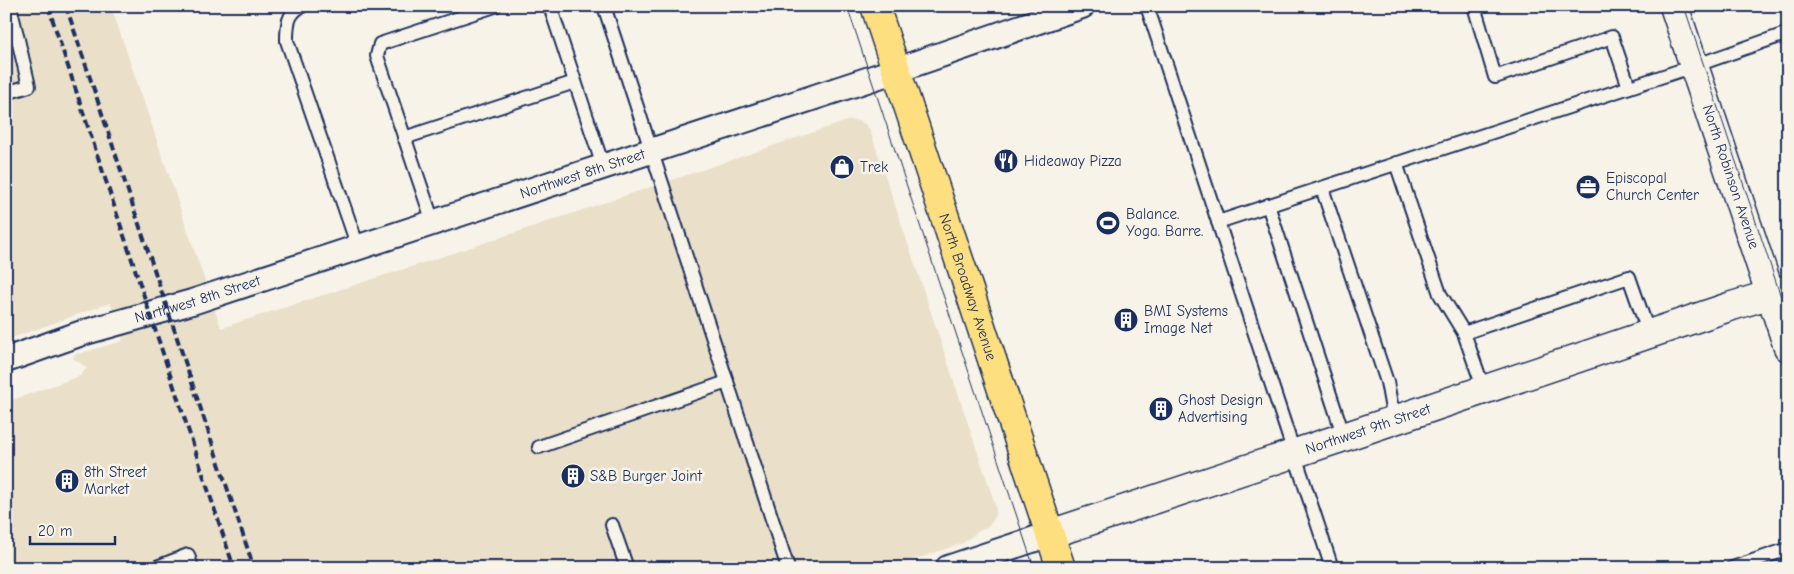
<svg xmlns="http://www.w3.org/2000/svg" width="1794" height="574" viewBox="0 0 1794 574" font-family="'Comic Neue',sans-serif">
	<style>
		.built { fill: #eae0c9 }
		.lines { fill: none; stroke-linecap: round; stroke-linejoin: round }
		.lane-casing { stroke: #1b2f5e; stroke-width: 16 }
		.street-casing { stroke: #1b2f5e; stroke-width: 28 }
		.secondary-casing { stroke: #1b2f5e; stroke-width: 31 }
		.primary-casing { stroke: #1b2f5e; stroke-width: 31 }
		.lane { stroke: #f7f3e8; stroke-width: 12 }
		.street { stroke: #f7f3e8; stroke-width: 24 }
		.secondary { stroke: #f7f3e8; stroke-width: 28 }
		.primary { stroke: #fedf80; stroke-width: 28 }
		.tram { stroke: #1b2f5e; stroke-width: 1 }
		.rail { stroke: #1b2f5e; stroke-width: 4; stroke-dasharray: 8 4; stroke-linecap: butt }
		.labels { text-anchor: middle; stroke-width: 5; stroke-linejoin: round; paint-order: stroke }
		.poi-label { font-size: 15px; fill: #1b2f5e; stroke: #f7f3e8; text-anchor: start }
		.street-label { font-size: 15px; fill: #1b2f5e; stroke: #f7f3e8 }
	</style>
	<rect width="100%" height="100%" fill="#f7f3e8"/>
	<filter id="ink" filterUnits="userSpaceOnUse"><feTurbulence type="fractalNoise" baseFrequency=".02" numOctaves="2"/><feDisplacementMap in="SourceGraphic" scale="10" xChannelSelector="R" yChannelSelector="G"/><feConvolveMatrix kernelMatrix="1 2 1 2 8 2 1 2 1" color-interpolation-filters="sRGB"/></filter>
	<g filter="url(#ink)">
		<!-- built -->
		<polygon class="built" points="6,6 111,6 221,328 466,249 850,120 859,121 865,124 870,130 994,501 996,511 993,521 987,527 977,532 963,543 889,568 6,568 6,402 80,376 87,368 73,358 74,355 123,341 110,303 6,340"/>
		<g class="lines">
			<defs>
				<g id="lane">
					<path d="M 302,6 C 287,13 287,26 287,41 L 358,247"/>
					<polyline points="550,6 603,166"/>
					<polyline points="604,6 788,568"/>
					<polyline points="1147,6 1332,568"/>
					<polyline points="1474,6 1495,77 1612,37 1629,87"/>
					<polyline points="6,93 29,86 10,6"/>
					<polyline points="404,138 575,82"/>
					<polyline points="1396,163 1440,294 1464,333"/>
					<polyline points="1322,188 1387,382 1394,420"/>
					<polyline points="1268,205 1344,437"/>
					<polyline points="433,222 377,56 380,44 495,6"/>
					<polyline points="1218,222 1694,66 1788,33"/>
					<polyline points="1484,390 1464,333 1629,277 1649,334"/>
					<polyline points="539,447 727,382"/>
					<polyline points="612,525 627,568"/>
					<polyline points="154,568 188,555 192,568"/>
					<polyline points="1732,568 1788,549"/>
				</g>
				<g id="street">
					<path id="s1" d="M 6,360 L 82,333 L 192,302 L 897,70 L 1082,6"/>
					<polyline points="948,568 1050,534"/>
				</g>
				<g id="secondary">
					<path id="s2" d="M 1674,6 L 1788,347"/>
					<path id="s3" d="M 1050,534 L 1344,437 L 1732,306 L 1788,289"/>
				</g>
				<g id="primary">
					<path id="s4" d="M 875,6 L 1061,568"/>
				</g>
			</defs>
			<!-- lane casing -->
			<use href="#lane" class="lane-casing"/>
			<!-- street casing -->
			<use href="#street" class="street-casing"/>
			<!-- secondary casing -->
			<use href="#secondary" class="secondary-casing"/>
			<!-- primary casing -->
			<use href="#primary" class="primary-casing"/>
			<!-- lane -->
			<use href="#lane" class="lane"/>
			<!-- street -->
			<use href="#street" class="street"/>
			<!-- secondary -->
			<use href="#secondary" class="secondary"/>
			<!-- primary -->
			<use href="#primary" class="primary"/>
			<!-- tram -->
			<g class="tram">
				<polyline points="847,6 1034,568"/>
				<polyline points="1684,6 1788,318"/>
			</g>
			<!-- rail -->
			<g class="rail">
				<polyline points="48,6 234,568"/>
				<polyline points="66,6 254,568"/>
			</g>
		</g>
	</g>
	<!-- icons -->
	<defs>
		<symbol id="restaurant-disc" viewBox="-11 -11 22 22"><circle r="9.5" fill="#1b2f5e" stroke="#f7f3e8"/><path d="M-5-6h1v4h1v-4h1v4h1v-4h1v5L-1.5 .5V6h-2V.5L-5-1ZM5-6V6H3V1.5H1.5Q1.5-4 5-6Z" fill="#fff"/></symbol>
		<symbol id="shop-disc" viewBox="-11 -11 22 22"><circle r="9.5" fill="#1b2f5e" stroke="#f7f3e8"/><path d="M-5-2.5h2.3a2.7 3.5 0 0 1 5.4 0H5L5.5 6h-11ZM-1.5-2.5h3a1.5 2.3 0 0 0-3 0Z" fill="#fff"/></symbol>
		<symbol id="office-disc" viewBox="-11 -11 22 22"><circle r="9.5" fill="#1b2f5e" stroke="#f7f3e8"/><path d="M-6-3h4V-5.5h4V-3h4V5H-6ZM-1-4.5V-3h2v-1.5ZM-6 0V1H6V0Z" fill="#fff"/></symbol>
		<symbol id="stadium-disc" viewBox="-11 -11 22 22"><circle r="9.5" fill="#1b2f5e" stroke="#f7f3e8"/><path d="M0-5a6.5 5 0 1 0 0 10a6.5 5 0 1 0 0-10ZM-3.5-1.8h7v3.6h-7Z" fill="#fff"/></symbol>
		<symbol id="building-disc" viewBox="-11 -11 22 22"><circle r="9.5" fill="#1b2f5e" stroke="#f7f3e8"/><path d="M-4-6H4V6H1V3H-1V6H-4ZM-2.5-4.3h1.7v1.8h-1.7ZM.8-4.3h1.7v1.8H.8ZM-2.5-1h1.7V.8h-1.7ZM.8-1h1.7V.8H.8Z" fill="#fff"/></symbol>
	</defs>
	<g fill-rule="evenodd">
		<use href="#restaurant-disc" x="992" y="147" width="28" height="28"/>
		<use href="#shop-disc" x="828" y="153" width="28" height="28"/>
		<use href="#office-disc" x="1574" y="173" width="28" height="28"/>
		<use href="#stadium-disc" x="1094" y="209" width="28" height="28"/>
		<use href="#building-disc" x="1112" y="306" width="28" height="28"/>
		<use href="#building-disc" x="1147" y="395" width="28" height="28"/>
		<use href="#building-disc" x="559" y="462" width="28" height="28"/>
		<use href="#building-disc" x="53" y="467" width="28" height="28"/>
	</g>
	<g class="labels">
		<!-- poi labels -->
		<g class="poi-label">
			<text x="1024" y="166">Hideaway Pizza</text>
			<text x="860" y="172">Trek</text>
			<text x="1606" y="183">Episcopal<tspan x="1606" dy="17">Church Center</tspan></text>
			<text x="1126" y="219">Balance.<tspan x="1126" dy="17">Yoga. Barre.</tspan></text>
			<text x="1144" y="316">BMI Systems<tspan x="1144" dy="17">Image Net</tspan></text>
			<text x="1178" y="405">Ghost Design<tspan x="1178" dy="17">Advertising</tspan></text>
			<text x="84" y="477">8th Street<tspan x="84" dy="17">Market</tspan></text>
			<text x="590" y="481">S&amp;B Burger Joint</text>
		</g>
		<!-- street labels -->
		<g class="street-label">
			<text dy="5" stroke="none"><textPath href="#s1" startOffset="606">Northwest 8th Street</textPath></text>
			<text dy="5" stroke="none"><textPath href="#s2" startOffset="180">North Robinson Avenue</textPath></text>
			<text dy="5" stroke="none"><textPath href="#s4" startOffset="296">North Broadway Avenue</textPath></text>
			<text dy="5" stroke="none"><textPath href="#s1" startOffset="201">Northwest 8th Street</textPath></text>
			<text dy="5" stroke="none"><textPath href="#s3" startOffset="335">Northwest 9th Street</textPath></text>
		</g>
	</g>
	<!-- margin -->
	<rect width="1794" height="574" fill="none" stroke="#f7f3e8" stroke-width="25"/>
	<rect x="12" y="12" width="1769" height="549" fill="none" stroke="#1b2f5e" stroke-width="2" filter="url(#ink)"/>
	<!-- scale -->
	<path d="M30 536v8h85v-8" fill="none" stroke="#1b2f5e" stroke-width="2.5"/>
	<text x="38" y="536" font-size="15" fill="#1b2f5e" stroke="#f7f3e8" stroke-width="4" paint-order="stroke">20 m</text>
</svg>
